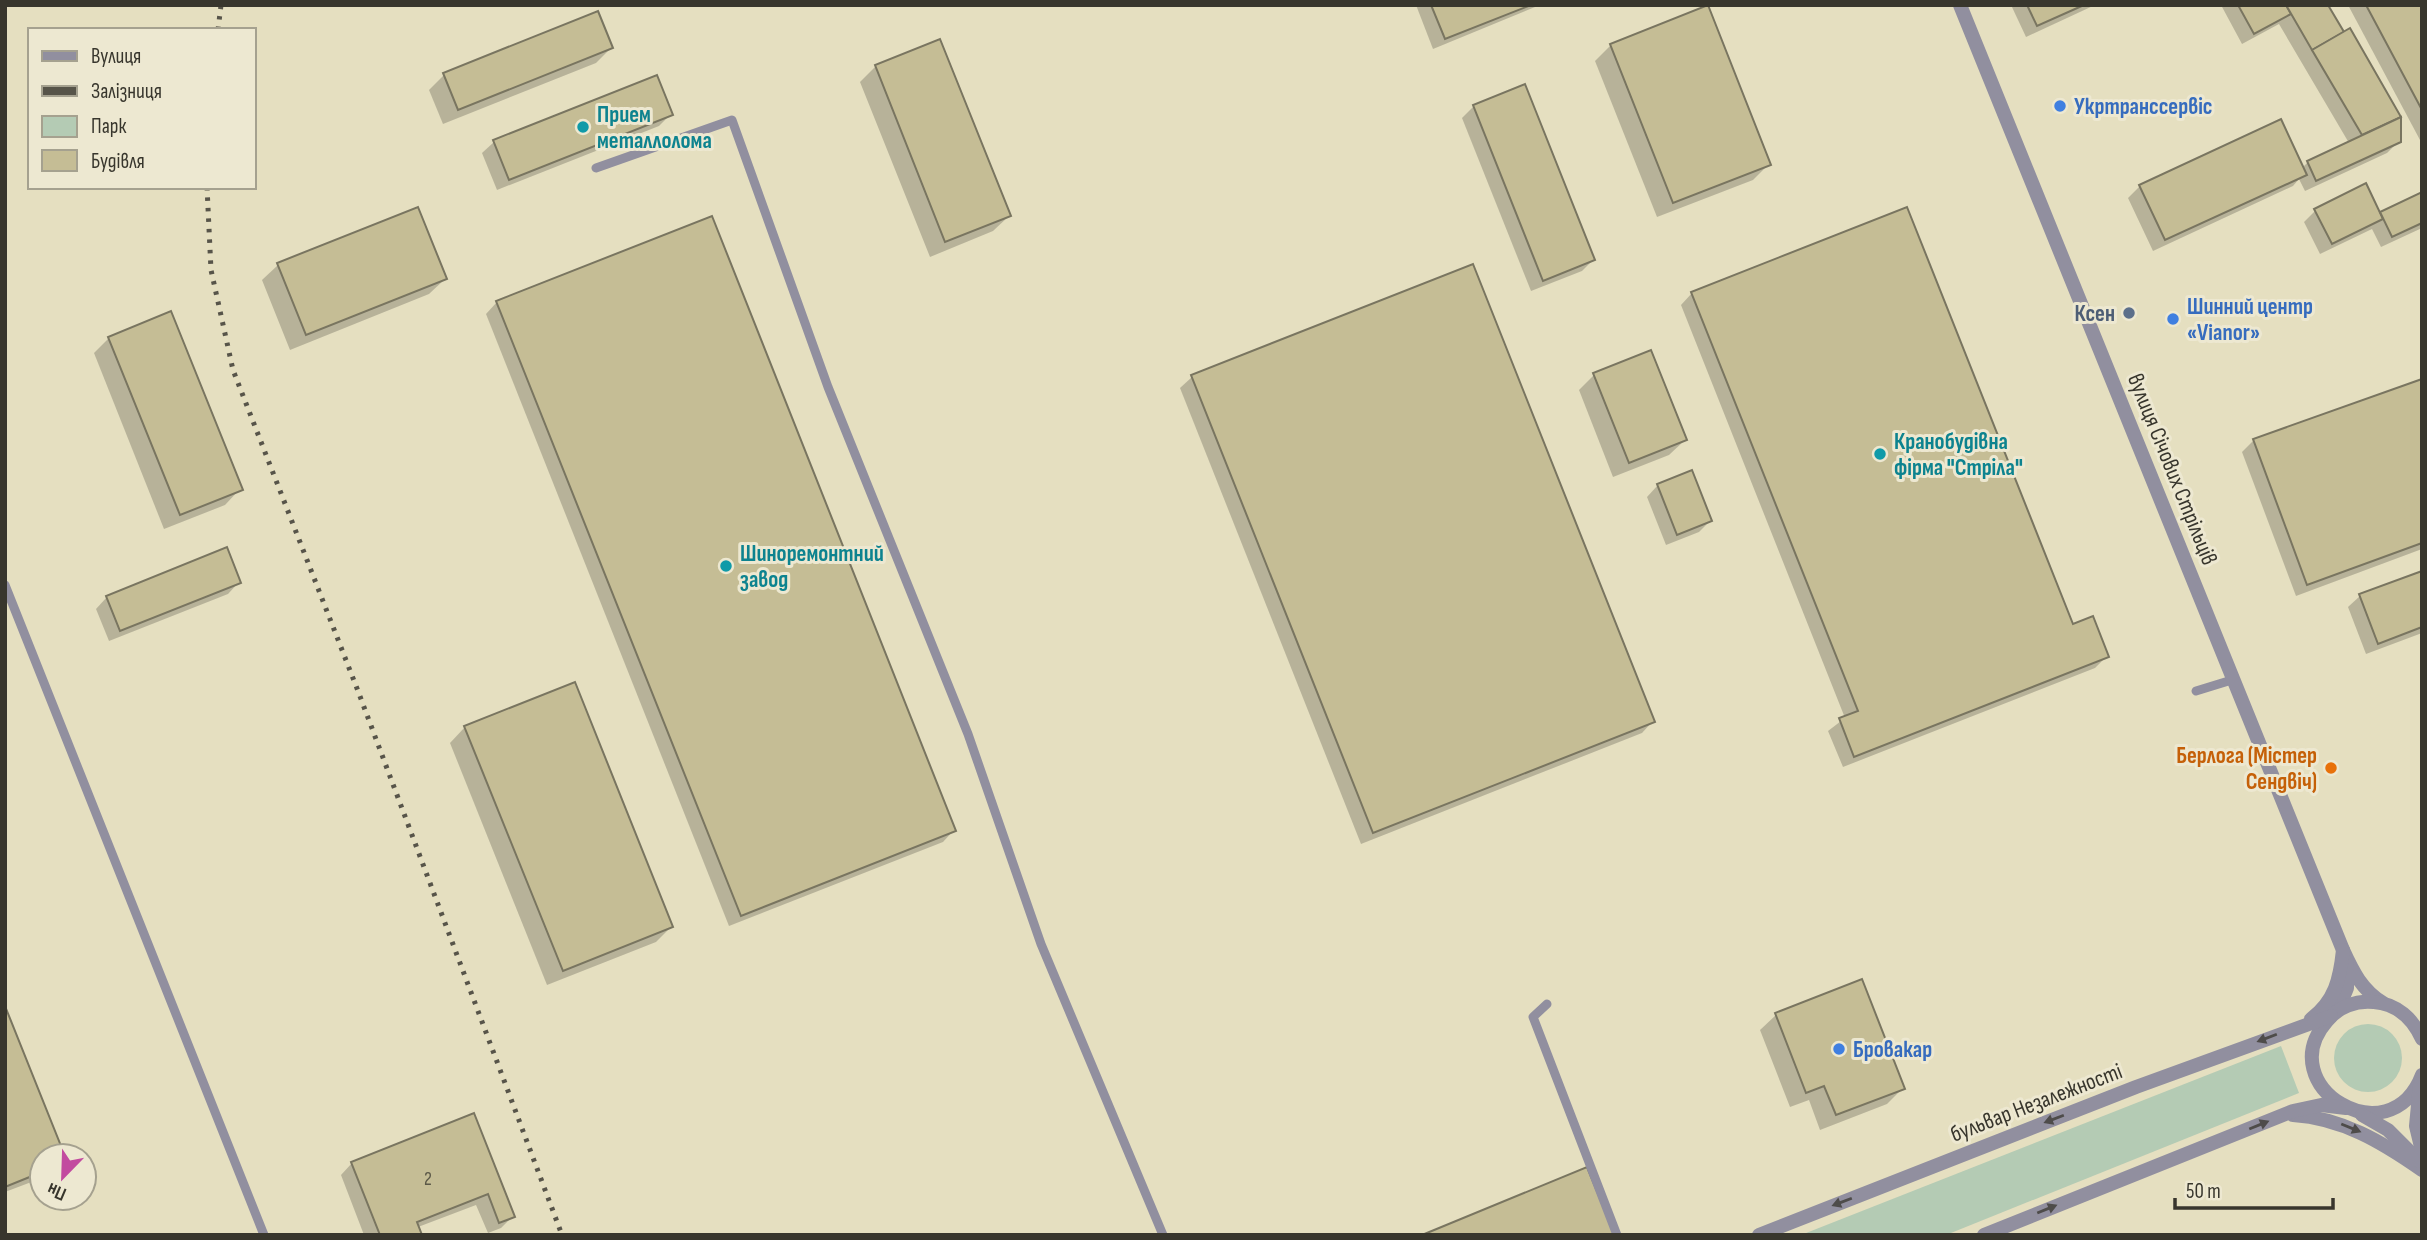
<svg xmlns="http://www.w3.org/2000/svg" width="2427" height="1240" viewBox="0 0 2427 1240" font-family="'Sofia Sans Condensed',sans-serif">
	<style>
		.built { fill: #e5dfc0; fill-rule: evenodd }
		.green { fill: #b4cbb4 }
		.shadow { fill: #0003 }
		.building { fill: #c5bd95; stroke: #797560; stroke-width: 2 }
		.lines { fill: none; stroke-linecap: round; stroke-linejoin: round }
		.service { stroke: #918f9f; stroke-width: 9 }
		.minor { stroke: #918f9f; stroke-width: 14 }
		.tertiary { stroke: #918f9f; stroke-width: 14 }
		.rail { stroke: #575449; stroke-width: 5; stroke-dasharray: 3.5 7; stroke-linecap: butt }
		.oneway { fill: #4e4c4a }
		.shop-dot { fill: #3f7fe0; stroke: #ede8d1; stroke-width: 2.5 }
		.culture-dot { fill: #0f9aa8; stroke: #ede8d1; stroke-width: 2.5 }
		.service-dot { fill: #5c6f8a; stroke: #ede8d1; stroke-width: 2.5 }
		.food-dot { fill: #e8710a; stroke: #ede8d1; stroke-width: 2.5 }
		.labels { text-anchor: middle; stroke-width: 6; stroke-linejoin: round; paint-order: stroke }
		.number-label { font-size: 19px; fill: #5b5847 }
		.shop-label { font-size: 23px; font-weight: bold; fill: #366cbe; stroke: #ede8d1; text-anchor: start }
		.culture-label { font-size: 23px; font-weight: bold; fill: #0d838f; stroke: #ede8d1; text-anchor: start }
		.service-label { font-size: 23px; font-weight: bold; fill: #4e5e75; stroke: #ede8d1; text-anchor: end }
		.street-label { font-size: 23px; fill: #38362d; stroke: #ede8d1 }
		.food-label { font-size: 23px; font-weight: bold; fill: #c56008; stroke: #ede8d1; text-anchor: end }
	</style>
	<rect width="100%" height="100%" fill="#ede8d1"/>
	<!-- built -->
	<path class="built" d="M 5,5 L 2422,5 L 2422,1235 L 5,1235 ZM 30,30 L 254,30 L 254,187 L 30,187 ZM 42,1156 L 84,1156 L 84,1198 L 42,1198 Z"/>
	<!-- green -->
	<g class="green">
		<circle cx="2368" cy="1058" r="34"/>
		<polygon points="2281,1046 2299,1093 1946,1235 1801,1235"/>
	</g>
	<!-- shadow -->
	<g class="shadow">
		<polygon points="1416,5 1540,5 1433,49"/>
		<polygon points="2011,5 2095,5 2026,37"/>
		<polygon points="2221,5 2326,5 2399,117 2399,141 2387,153 2305,191 2299,179 2293,186 2153,251 2128,198 2140,186 2302,168 2308,162 2349,143 2279,24 2242,44"/>
		<polygon points="2348,5 2422,5 2422,139 2420,140"/>
		<polygon points="1611,45 1769,164 1753,180 1657,217 1595,61"/>
		<polygon points="611,48 596,63 443,124 429,90 444,75"/>
		<polygon points="876,66 1009,216 993,231 930,257 860,82"/>
		<polygon points="1474,106 1593,260 1582,271 1531,291 1462,118"/>
		<polygon points="671,114 659,126 497,190 482,153 494,142"/>
		<polygon points="2422,194 2422,228 2381,247 2372,229 2320,254 2304,222 2316,210 2379,214"/>
		<polygon points="278,265 445,279 429,294 290,350 262,280"/>
		<polygon points="1472,266 1653,721 1642,733 1361,844 1180,388 1192,377"/>
		<polygon points="1692,293 2107,656 2095,668 1843,767 1828,731 1845,718 1681,305"/>
		<polygon points="497,302 954,830 943,842 729,926 486,314"/>
		<polygon points="109,338 240,489 225,505 164,529 94,353"/>
		<polygon points="1594,375 1685,440 1669,455 1613,477 1579,390"/>
		<polygon points="2422,381 2422,549 2296,596 2242,452 2254,440"/>
		<polygon points="1658,485 1710,521 1699,532 1666,545 1647,497"/>
		<polygon points="2422,573 2422,633 2366,654 2348,607 2360,596"/>
		<polygon points="239,582 228,594 109,641 96,609 107,597"/>
		<polygon points="465,727 671,927 656,942 547,985 450,743"/>
		<polygon points="5,1011 63,1156 42,1156 42,1178 5,1192"/>
		<polygon points="1776,1015 1903,1088 1887,1104 1820,1130 1809,1100 1790,1107 1760,1030"/>
		<polygon points="473,1116 513,1216 501,1228 488,1233 476,1205 418,1227 421,1235 364,1235 341,1175 352,1163"/>
	</g>
	<!-- building -->
	<g class="building">
		<polygon points="1431,5 1531,5 1445,39"/>
		<polygon points="1708,5 1771,165 1673,203 1610,44"/>
		<polygon points="2027,5 2084,5 2037,26"/>
		<polygon points="2238,5 2286,5 2291,14 2254,34"/>
		<polygon points="2286,5 2328,5 2344,32 2312,50"/>
		<polygon points="2366,5 2422,5 2422,110"/>
		<polygon points="598,11 613,48 458,110 443,73"/>
		<polygon points="2350,28 2401,117 2362,135 2312,50"/>
		<polygon points="940,39 1011,216 945,242 875,65"/>
		<polygon points="657,75 673,115 509,180 493,140"/>
		<polygon points="1525,84 1595,260 1543,281 1473,105"/>
		<polygon points="2401,117 2401,142 2316,181 2307,161"/>
		<polygon points="2281,119 2307,175 2165,240 2139,185"/>
		<polygon points="2366,183 2383,219 2332,244 2314,209"/>
		<polygon points="2422,192 2422,223 2392,237 2380,212"/>
		<polygon points="418,207 447,279 306,335 277,263"/>
		<polygon points="1907,207 2073,624 2093,616 2109,657 1854,757 1839,718 1858,711 1691,292"/>
		<polygon points="712,216 956,831 741,916 496,301"/>
		<polygon points="1473,264 1655,722 1373,833 1191,375"/>
		<polygon points="171,311 243,490 180,515 108,337"/>
		<polygon points="1651,350 1687,440 1629,463 1593,373"/>
		<polygon points="2422,379 2422,543 2307,585 2253,439"/>
		<polygon points="1692,470 1712,521 1677,535 1657,484"/>
		<polygon points="227,547 241,583 120,631 106,596"/>
		<polygon points="2422,571 2422,627 2378,644 2359,594"/>
		<polygon points="575,682 673,927 563,971 464,726"/>
		<polygon points="1862,979 1905,1089 1836,1115 1824,1086 1806,1093 1775,1013"/>
		<polygon points="5,1006 65,1156 42,1156 42,1172 5,1187"/>
		<polygon points="474,1113 515,1217 499,1223 488,1194 417,1222 422,1235 380,1235 351,1162"/>
		<polygon points="1587,1167 1615,1235 1422,1235"/>
	</g>
	<g class="lines">
		<!-- service -->
		<g class="service">
			<polyline points="596,168 732,120 828,387 968,734 1041,944 1163,1235"/>
			<polyline points="5,585 264,1235"/>
			<polyline points="2196,691 2235,679"/>
			<polyline points="1547,1004 1533,1017 1617,1235"/>
		</g>
		<!-- minor -->
		<g class="minor">
			<path d="M 1960,5 L 2343,950 C 2353,972 2362,990 2383,1003"/>
			<polyline points="2338,1010 2347,988 2347,965"/>
		</g>
		<!-- tertiary -->
		<g class="tertiary">
			<path d="M 2311,1019 C 2335,1001 2340,979 2343,950"/>
			<path d="M 2422,1039 C 2413,1019 2397,1004 2374,1002 C 2356,1000 2338,1007 2327,1021 C 2270,1086 2390,1159 2422,1075"/>
			<polyline points="2420,1084 2416,1126 2422,1151"/>
			<path d="M 2293,1115 C 2342,1118 2382,1142 2422,1170"/>
			<polyline points="2362,1115 2388,1130 2419,1161"/>
			<polyline points="1759,1235 2136,1087 2331,1016"/>
			<polyline points="1984,1235 2293,1111 2321,1105 2346,1108"/>
		</g>
		<!-- rail -->
		<g class="rail">
			<polyline points="218,30 221,5"/>
			<polyline points="207,187 211,270 233,370 358,691 562,1235"/>
		</g>
	</g>
	<!-- one-way arrows -->
	<defs><path id="oneway-solid" d="M-6-.8H1V-3.2L6.5 0L1 3.2V.8H-6Z" transform="scale(1.75)"/></defs>
	<g class="oneway">
		<use href="#oneway-solid" transform="translate(2267 1038) rotate(159)"/>
		<use href="#oneway-solid" transform="translate(2054 1119) rotate(159)"/>
		<use href="#oneway-solid" transform="translate(2259 1125) rotate(-22)"/>
		<use href="#oneway-solid" transform="translate(2351 1128) rotate(22)"/>
		<use href="#oneway-solid" transform="translate(1842 1202) rotate(159)"/>
		<use href="#oneway-solid" transform="translate(2047 1209) rotate(-22)"/>
	</g>
	<!-- markers -->
	<g class="shop-dot">
		<circle cx="2060" cy="106" r="7"/>
		<circle cx="2173" cy="319" r="7"/>
		<circle cx="1839" cy="1049" r="7"/>
	</g>
	<g class="culture-dot">
		<circle cx="583" cy="127" r="7"/>
		<circle cx="1880" cy="454" r="7"/>
		<circle cx="726" cy="566" r="7"/>
	</g>
	<circle class="service-dot" cx="2129" cy="313" r="7"/>
	<circle class="food-dot" cx="2331" cy="768" r="7"/>
	<g class="labels">
		<!-- number labels -->
		<g class="number-label">
			<text x="428" y="1185">2</text>
		</g>
		<!-- shop labels -->
		<g class="shop-label">
			<text x="2074" y="114">Укртранссервіс</text>
			<text x="2187" y="314">Шинний центр<tspan x="2187" dy="26">«Vianor»</tspan></text>
			<text x="1853" y="1057">Бровакар</text>
		</g>
		<!-- culture labels -->
		<g class="culture-label">
			<text x="597" y="122">Прием<tspan x="597" dy="26">металлолома</tspan></text>
			<text x="1894" y="449">Кранобудівна<tspan x="1894" dy="26">фірма "Стріла"</tspan></text>
			<text x="740" y="561">Шиноремонтний<tspan x="740" dy="26">завод</tspan></text>
		</g>
		<!-- service labels -->
		<g class="service-label">
			<text x="2115" y="321">Ксен</text>
		</g>
		<!-- street labels -->
		<g class="street-label">
			<text transform="translate(2173 469) rotate(68)" y="8">вулиця Січових Стрільців</text>
			<text transform="translate(2036 1102) rotate(-21)" y="8">бульвар Незалежності</text>
		</g>
		<!-- food labels -->
		<g class="food-label">
			<text x="2317" y="763">Берлога (Містер<tspan x="2317" dy="26">Сендвіч)</tspan></text>
		</g>
	</g>
	<!-- border -->
	<rect width="2427" height="1240" fill="none" stroke="#38362d" stroke-width="14"/>
	<!-- legend -->
	<rect x="28" y="28" width="228" height="161" fill="#ede8d1" stroke="#a5a18f" stroke-width="2"/>
	<rect x="42" y="51" width="35" height="10" fill="#918f9f" stroke="#a5a18f" stroke-width="2"/>
	<text x="91" y="63" font-size="21" fill="#38362d">Вулиця</text>
	<rect x="42" y="86" width="35" height="10" fill="#575449" stroke="#a5a18f" stroke-width="2"/>
	<text x="91" y="98" font-size="21" fill="#38362d">Залізниця</text>
	<rect x="42" y="116" width="35" height="21" fill="#b4cbb4" stroke="#a5a18f" stroke-width="2"/>
	<text x="91" y="133" font-size="21" fill="#38362d">Парк</text>
	<rect x="42" y="150" width="35" height="21" fill="#c5bd95" stroke="#a5a18f" stroke-width="2"/>
	<text x="91" y="168" font-size="21" fill="#38362d">Будівля</text>
	<!-- north arrow -->
	<g transform="translate(63 1177) rotate(203)"><circle r="33" fill="#ede8d1" stroke="#a5a18f" stroke-width="2"/>
	<path d="M0-5L12 26L0 18L-12 26Z" fill="#c24a9f"/>
	<text y="-10" font-size="19" font-weight="bold" text-anchor="middle" fill="#38362d">Пн</text>
	</g>
	<!-- scale -->
	<path d="M2175 1198v10h158v-10" fill="none" stroke="#38362d" stroke-width="3.5"/>
	<text x="2186" y="1198" font-size="21" fill="#38362d" stroke="#ede8d1" stroke-width="5" paint-order="stroke">50 m</text>
</svg>
